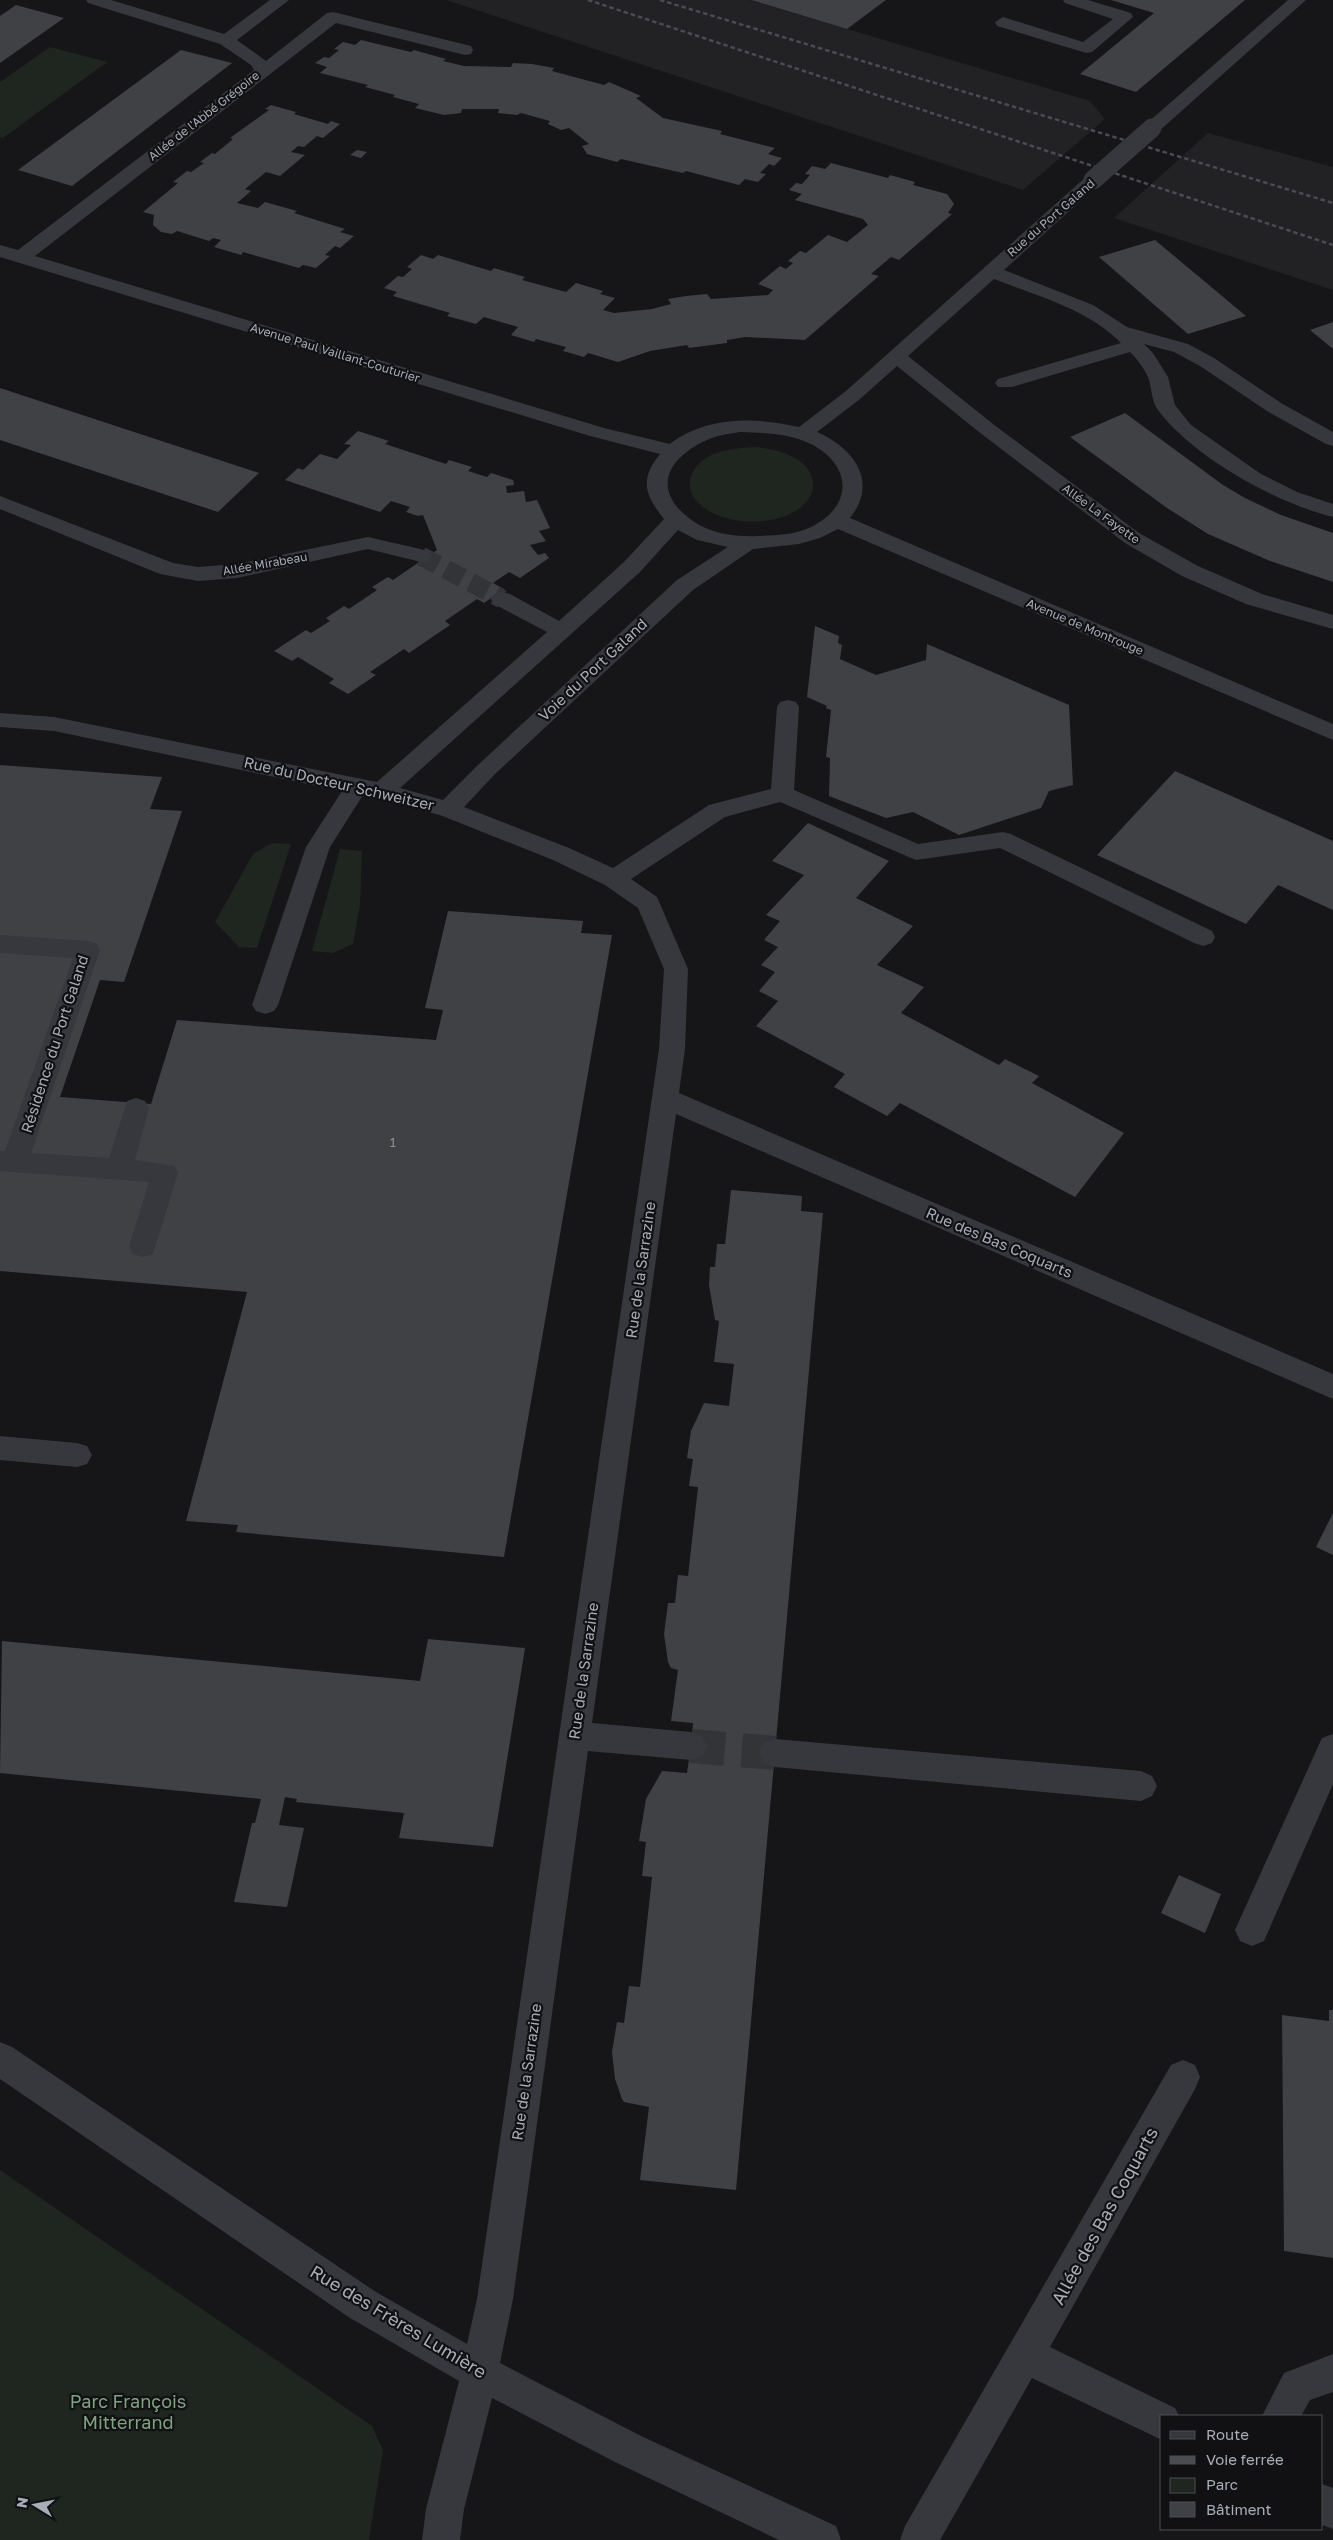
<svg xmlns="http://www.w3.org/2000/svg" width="1333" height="2540" viewBox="0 0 1333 2540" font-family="'Golos Text',sans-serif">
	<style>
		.built { fill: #222225 }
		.green { fill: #1e261f }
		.building { fill: #404145 }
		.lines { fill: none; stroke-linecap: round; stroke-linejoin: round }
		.minor-tunnel-far1 { stroke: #333438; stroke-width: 19; stroke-dasharray: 19 9; stroke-linecap: butt }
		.minor-tunnel { stroke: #333438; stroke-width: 34; stroke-dasharray: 34 17; stroke-linecap: butt }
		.minor { fill: #37383d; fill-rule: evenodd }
		.rail { stroke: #4a4c52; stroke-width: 2.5; stroke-dasharray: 4.5 3; stroke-linecap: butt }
		.minor-bridge { stroke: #37383d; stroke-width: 19 }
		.labels { text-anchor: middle; stroke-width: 4.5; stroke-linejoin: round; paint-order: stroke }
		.far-street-label { font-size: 12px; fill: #a8adb8; stroke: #111113 }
		.number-label { font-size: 12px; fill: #8e929b }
		.street-label { font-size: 15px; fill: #a8adb8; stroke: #111113 }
		.near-street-label { font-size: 18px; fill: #a8adb8; stroke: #111113 }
		.near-park-label { font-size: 18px; fill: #7fa381; stroke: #111113 }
	</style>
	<rect width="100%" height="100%" fill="#161618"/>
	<!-- built -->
	<g class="built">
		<polygon points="446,0 749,0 1090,101 1105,119 1023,190"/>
		<polygon points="1208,133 1333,167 1333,290 1114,218"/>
	</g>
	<!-- green -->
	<g class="green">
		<polygon points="50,47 107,62 3,138 0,137 0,82"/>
		<path d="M 757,447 C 769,449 782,451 793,457 C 817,469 821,495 797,510 C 770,528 715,526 694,498 C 691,493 689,486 690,480 C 697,451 732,448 757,447 Z"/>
		<polygon points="272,843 291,844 257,948 239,947 215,922 253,854"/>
		<polygon points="340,849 362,851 360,905 353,944 333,953 312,951"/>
		<polygon points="0,2170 372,2426 383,2450 369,2540 0,2540"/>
	</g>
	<!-- building -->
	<g class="building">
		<polygon points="751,0 886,0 847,29"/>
		<polygon points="1111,0 1245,0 1136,92 1080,74 1154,13"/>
		<polygon points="16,5 64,18 0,63 0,16"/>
		<polygon points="361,40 411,52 414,50 446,59 443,61 464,66 511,67 513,63 532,64 554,68 552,71 604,85 609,82 641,96 636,98 663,118 722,131 720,134 775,148 768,154 782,158 774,166 769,164 760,173 766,174 758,182 745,179 739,185 686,171 683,173 621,159 617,162 587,154 582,146 589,144 569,128 561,130 548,124 550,121 521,113 517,115 498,113 499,109 462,109 461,113 444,115 415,108 419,104 393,97 395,95 365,87 368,85 320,73 327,67 315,63 324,57 329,58 339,50 334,49 343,42 355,45"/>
		<polygon points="181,50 232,63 72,186 18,170"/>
		<polygon points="271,105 296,112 294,114 328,124 331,121 340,124 323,138 317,136 304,147 298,146 291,152 305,155 280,176 266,172 245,189 251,191 237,203 258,208 265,202 297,211 294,213 345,229 340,232 354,236 340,248 335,246 325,255 330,256 316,268 303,265 299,268 243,252 241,255 214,247 221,240 213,238 209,241 177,231 172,234 161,232 153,225 154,215 143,212 178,183 173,182 187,171 191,172 204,163 200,162 212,153 215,154 233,139 230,138 269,110 265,109"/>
		<polygon points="357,150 367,152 361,158 350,155"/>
		<polygon points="831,163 888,178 890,175 915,182 913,185 947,194 954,204 948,213 952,214 899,260 891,257 871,274 879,276 805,340 745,337 727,340 727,343 689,348 687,345 650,351 618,362 588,353 584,357 563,351 566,347 536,339 534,342 511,335 518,327 484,317 476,324 447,316 450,313 393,296 397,292 384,288 398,276 403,277 412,269 407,267 421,255 433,259 438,255 491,271 494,268 525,277 522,280 566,292 576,283 603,291 600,294 615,298 603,310 614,313 652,309 671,304 668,299 686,296 707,294 711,299 768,295 773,290 758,284 780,266 786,269 793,263 788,261 800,251 806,253 828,235 847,242 868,225 863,219 795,200 802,194 789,190 796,183 802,184 810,175 805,174 812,166 825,169"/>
		<polygon points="1155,240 1246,316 1188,334 1099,257"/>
		<polygon points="1333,322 1333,349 1310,330"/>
		<polygon points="0,388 259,473 218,512 0,440"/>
		<polygon points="1125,413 1223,485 1245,498 1281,515 1333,533 1333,582 1270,561 1208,534 1167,508 1070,437"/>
		<polygon points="358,431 389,441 385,444 446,464 449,460 472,467 468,471 487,477 491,473 513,480 514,485 506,486 507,493 524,491 526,502 537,500 550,528 539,531 546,541 530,545 538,555 545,553 549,558 520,578 509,572 493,583 504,589 484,603 477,599 445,621 450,625 409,653 404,649 370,672 376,675 348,694 329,683 334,679 298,657 292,661 274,651 306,630 311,633 330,621 326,618 344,606 349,609 377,590 372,587 388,577 393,580 437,550 423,515 418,516 406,512 410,507 391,501 380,512 285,480 298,468 303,470 320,454 337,459 351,445 344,444"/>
		<polygon points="815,626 839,636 838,643 842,645 840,659 876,675 926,660 927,644 1069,705 1073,785 1049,791 1041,808 959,835 913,812 886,818 829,796 830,758 826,757 831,710 826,708 827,706 807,697"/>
		<polygon points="0,765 162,777 150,809 182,811 124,982 100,980 60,1097 151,1104 177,1020 436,1040 443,1010 425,1008 448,911 583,921 581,933 612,935 504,1557 236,1532 238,1525 186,1521 247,1292 0,1271"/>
		<polygon points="1175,771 1333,841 1333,910 1278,885 1246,924 1097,855"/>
		<polygon points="808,823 889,861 856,898 913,926 877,965 924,987 901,1013 999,1065 1005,1059 1039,1076 1032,1083 1124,1133 1075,1197 900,1103 887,1116 834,1087 845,1074 756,1026 778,1001 759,991 775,972 761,965 778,947 764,940 780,921 766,915 804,875 772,861"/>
		<polygon points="731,1190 802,1196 801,1211 823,1213 736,2190 640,2180 649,2107 624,2102 622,2099 615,2079 612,2052 617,2022 624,2023 629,1986 640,1987 652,1877 642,1876 646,1842 639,1841 646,1799 662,1771 687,1773 691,1746 693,1723 671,1721 678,1670 671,1668 668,1662 664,1634 668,1603 675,1603 678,1575 688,1576 698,1487 689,1486 693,1459 687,1458 691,1431 704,1403 729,1406 734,1364 714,1362 719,1321 715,1320 709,1285 710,1267 715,1267 717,1244 725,1244"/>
		<polygon points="1333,1513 1333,1555 1316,1547"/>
		<polygon points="428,1639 525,1648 493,1847 399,1838 404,1813 296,1802 297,1799 285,1797 279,1825 304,1828 287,1907 234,1902 252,1823 255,1823 261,1799 0,1773 2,1641 420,1681"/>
		<polygon points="1179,1875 1221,1894 1205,1933 1161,1913"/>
		<polygon points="1329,2010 1333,2010 1333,2258 1284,2251 1282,2015 1329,2021"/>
	</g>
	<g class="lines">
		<!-- minor-tunnel-far1 -->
		<polyline class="minor-tunnel-far1" points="421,556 502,599"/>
		<!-- minor-tunnel -->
		<polyline class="minor-tunnel" points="691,1746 775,1753"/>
		<!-- minor -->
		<g class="minor">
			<path d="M 86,0 L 111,0 L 224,34 L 270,0 L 289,0 L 237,40 L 266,61 L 327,13 L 333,12 L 471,46 L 473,50 L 471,54 L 465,55 L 336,23 L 35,256 L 604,428 L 670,444 C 706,416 757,417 799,427 L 846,391 L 1087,176 L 1099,176 L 1102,180 L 1099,184 L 1004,270 L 1093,305 L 1127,327 L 1188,344 L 1214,358 L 1281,403 L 1333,432 L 1333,446 L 1326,444 L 1267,411 L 1200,366 L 1174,352 L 1144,344 L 1153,353 L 1168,377 L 1175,405 L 1191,425 L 1261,474 L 1297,492 L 1333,504 L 1333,517 C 1276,503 1193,457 1158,410 C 1151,401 1152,387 1148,377 C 1144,368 1137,359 1130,352 L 1012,387 L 998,387 L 995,383 L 998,379 L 1121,343 C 1088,309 1037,296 994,279 L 908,356 L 993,424 L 1139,533 L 1198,566 L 1262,594 L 1333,615 L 1333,629 L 1246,604 L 1182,576 L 1125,543 L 979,432 L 897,366 L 860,399 L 817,432 C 854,448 879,482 850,518 L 1333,724 L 1333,740 L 838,529 L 820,538 L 799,544 L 753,549 L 693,590 L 495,774 L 464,807 L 569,848 L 613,868 L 709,805 L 771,789 L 777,707 L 780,702 L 788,700 L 796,702 L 799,707 L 794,790 L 918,844 L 1003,832 L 1011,834 L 1212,931 L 1215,937 L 1212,943 L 1203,946 L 1194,943 L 1000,848 L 916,860 L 780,802 L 725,817 L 631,879 L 657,897 L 688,969 L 685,1049 L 679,1093 L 1333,1374 L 1333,1399 L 676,1114 L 592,1723 L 691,1732 L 702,1736 L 707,1746 L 702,1756 L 691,1760 L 588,1751 L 513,2299 L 500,2363 L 641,2436 L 836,2526 L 841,2540 L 779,2540 L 615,2462 L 492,2398 L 464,2509 L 460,2540 L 422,2540 L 426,2509 L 459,2381 L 350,2318 L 0,2079 L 0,2042 L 12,2047 L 376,2292 L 467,2344 L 477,2299 L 659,1049 L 664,969 L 638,908 L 605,885 L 553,860 L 440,815 L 363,795 L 330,847 L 278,1005 L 274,1011 L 265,1014 L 256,1011 L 252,1005 L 306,847 L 342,791 L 54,731 L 0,727 L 0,713 L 54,717 L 377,782 L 547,632 L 494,604 L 491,599 L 494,594 L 502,592 L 510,594 L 559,621 L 624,562 L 664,519 C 645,495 639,480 660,454 L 590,436 L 0,257 L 0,245 L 18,250 L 254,70 L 251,65 L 220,44 L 88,3 ZM 740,432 C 764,433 789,433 811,444 C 852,465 854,506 811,527 C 795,535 776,535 759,536 C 737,537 711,534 693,521 C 651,492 665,459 707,440 C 717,435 729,434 740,432 ZM 678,530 L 697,540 L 728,547 L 677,580 L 479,764 L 443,800 L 400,788 L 640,572 Z"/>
			<polygon points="1063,0 1088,0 1131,13 1133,17 1092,52 1086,53 997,26 995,22 1003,17 1083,42 1113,19 1065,3"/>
			<polygon points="1288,0 1306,0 1158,132 1146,132 1143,128 1146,124"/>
			<polygon points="0,496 173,563 198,567 237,564 368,537 429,551 432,556 429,561 421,562 368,549 237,578 198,581 160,574 0,509"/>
			<polygon points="0,935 88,941 97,944 100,950 31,1153 109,1158 127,1101 136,1098 145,1101 149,1108 135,1160 174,1166 178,1173 153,1254 143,1257 133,1254 129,1246 149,1182 0,1171 0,1151 5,1151 73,958 0,953"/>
			<polygon points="0,1436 77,1443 87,1446 92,1455 87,1464 77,1467 0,1460"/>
			<polygon points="1333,1734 1333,1784 1264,1941 1252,1946 1240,1941 1235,1930 1240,1919 1322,1738"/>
			<polygon points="775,1739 1141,1771 1152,1776 1157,1786 1152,1796 1141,1801 775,1767 764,1763 759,1753 764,1743"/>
			<polygon points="1183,2060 1195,2065 1200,2077 1195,2089 1050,2347 1175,2408 1179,2416 1162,2416 1162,2440 1032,2378 940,2540 900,2540 905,2526 1171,2065"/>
			<polygon points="1333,2354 1333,2392 1310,2400 1301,2416 1262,2416 1284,2373"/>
			<polygon points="1322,2484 1333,2488 1333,2529 1322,2525"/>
		</g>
		<!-- rail -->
		<g class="rail">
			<polyline points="588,0 1333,245"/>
			<polyline points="660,0 1333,203"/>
		</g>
		<!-- minor-bridge -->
		<polyline class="minor-bridge" points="1093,180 1152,128"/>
	</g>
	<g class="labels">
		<!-- far-street labels -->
		<g class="far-street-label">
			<text transform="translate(204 116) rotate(-38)" y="4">Allée de l'Abbé Grégoire</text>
			<text transform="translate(1051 218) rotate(-41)" y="4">Rue du Port Galand</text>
			<text transform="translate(335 353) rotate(17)" y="4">Avenue Paul Vaillant-Couturier</text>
			<text transform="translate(1101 514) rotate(36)" y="4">Allée La Fayette</text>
			<text transform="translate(265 564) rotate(-10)" y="4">Allée Mirabeau</text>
			<text transform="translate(1085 627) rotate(23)" y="4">Avenue de Montrouge</text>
		</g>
		<!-- number labels -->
		<g class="number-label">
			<text x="393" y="1147">1</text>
		</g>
		<!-- street labels -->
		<g class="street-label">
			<text transform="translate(593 670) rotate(-43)" y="5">Voie du Port Galand</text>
			<text transform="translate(339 784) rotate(13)" y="5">Rue du Docteur Schweitzer</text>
			<text transform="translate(55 1044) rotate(-72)" y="5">Résidence du Port Galand</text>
			<text transform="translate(999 1243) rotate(23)" y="5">Rue des Bas Coquarts</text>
			<text transform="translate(641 1270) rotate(-82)" y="5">Rue de la Sarrazine</text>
			<text transform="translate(584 1671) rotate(-82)" y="5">Rue de la Sarrazine</text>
			<text transform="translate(527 2072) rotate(-82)" y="5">Rue de la Sarrazine</text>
		</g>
		<!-- near-street labels -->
		<g class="near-street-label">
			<text transform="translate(1105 2216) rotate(-61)" y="6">Allée des Bas Coquarts</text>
			<text transform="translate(398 2322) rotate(31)" y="6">Rue des Frères Lumière</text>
		</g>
		<!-- near-park labels -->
		<g class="near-park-label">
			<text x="128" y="2408">Parc François<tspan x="128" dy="21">Mitterrand</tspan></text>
		</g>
	</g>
	<!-- legend -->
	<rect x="1160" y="2415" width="162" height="115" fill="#111113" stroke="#4d4f55"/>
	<rect x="1170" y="2431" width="25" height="8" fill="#37383d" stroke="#4d4f55"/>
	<text x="1206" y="2440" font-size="15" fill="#a8adb8">Route</text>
	<rect x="1170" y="2456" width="25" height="8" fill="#4a4c52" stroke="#4d4f55"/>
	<text x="1206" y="2465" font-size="15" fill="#a8adb8">Voie ferrée</text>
	<rect x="1170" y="2478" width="25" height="15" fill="#1e261f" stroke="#4d4f55"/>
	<text x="1206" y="2490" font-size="15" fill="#a8adb8">Parc</text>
	<rect x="1170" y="2502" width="25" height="15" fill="#404145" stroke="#4d4f55"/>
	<text x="1206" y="2515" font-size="15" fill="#a8adb8">Bâtiment</text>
	<!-- north arrow -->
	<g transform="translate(35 2505) rotate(280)" stroke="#111113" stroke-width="4" paint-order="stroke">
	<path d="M0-4L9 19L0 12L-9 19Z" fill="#a8adb8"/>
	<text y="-8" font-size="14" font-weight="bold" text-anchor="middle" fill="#a8adb8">N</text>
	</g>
</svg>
